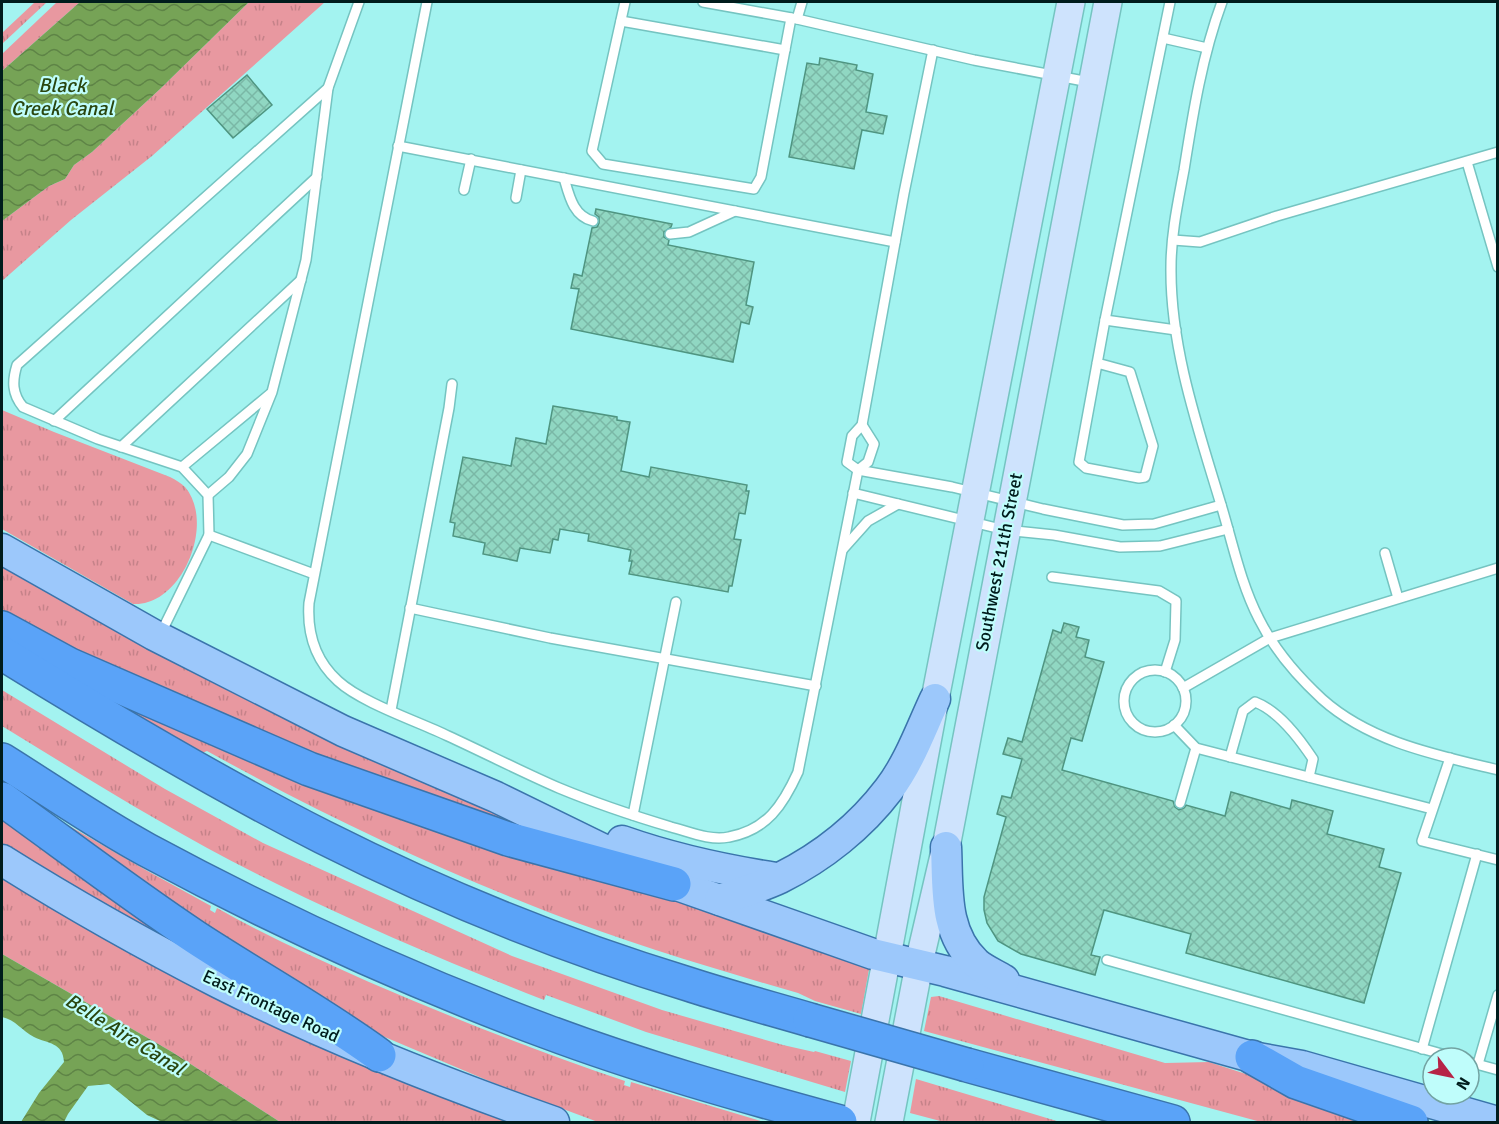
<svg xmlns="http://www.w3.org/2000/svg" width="1499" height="1124" viewBox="0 0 1499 1124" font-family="Signika,sans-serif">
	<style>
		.grass { fill: url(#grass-tufts) }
		.water { fill: url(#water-waves) }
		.building { fill: url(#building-cross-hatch); stroke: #4f9581; stroke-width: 1.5 }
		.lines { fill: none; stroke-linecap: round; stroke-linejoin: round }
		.service-casing { stroke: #75c4c1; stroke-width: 12 }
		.secondary-casing { stroke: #75c4c1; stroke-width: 30 }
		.primary-casing { stroke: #3a74ab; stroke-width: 33 }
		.motorway-casing { stroke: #3a74ab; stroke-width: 36 }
		.service { stroke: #fff; stroke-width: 9 }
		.secondary { stroke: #cee3fd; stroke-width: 27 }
		.primary { stroke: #9cc8fb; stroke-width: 30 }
		.motorway { stroke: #5aa3f8; stroke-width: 33 }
		.motorway-bridge-casing { stroke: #3a74ab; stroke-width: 36; stroke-linecap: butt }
		.motorway-bridge { stroke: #5aa3f8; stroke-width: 33 }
		.labels { text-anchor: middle; stroke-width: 4.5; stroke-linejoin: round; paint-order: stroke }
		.street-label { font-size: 18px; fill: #001c1c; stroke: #bffdfb }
		.water-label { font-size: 20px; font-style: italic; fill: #29460f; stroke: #bffdfb }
	</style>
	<defs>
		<pattern id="grass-tufts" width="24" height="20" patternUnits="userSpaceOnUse" patternTransform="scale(1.5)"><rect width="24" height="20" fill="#e898a0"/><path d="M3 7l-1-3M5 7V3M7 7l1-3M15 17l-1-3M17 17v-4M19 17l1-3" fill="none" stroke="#c58289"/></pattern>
		<pattern id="water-waves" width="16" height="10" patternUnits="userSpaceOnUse" patternTransform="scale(1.5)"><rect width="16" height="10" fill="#76a356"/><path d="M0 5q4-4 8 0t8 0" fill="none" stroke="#5e8446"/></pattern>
		<pattern id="building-cross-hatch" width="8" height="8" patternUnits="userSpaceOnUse" patternTransform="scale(1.5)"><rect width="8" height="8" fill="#90d7c2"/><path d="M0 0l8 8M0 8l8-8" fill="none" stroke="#7ab8a6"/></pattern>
	</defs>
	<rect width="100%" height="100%" fill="#a3f3f0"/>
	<!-- grass -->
	<g class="grass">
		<polygon points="35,2 47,2 2,44 2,33"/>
		<polygon points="57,2 80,2 2,71 2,54"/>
		<polygon points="249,2 325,2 152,156 71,220 2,281 2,221 49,186 65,179 74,165 92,152 160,89"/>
		<path d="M 2,410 L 54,432 L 170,477 C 176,480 181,483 185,487 C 216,523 182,607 133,604 L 2,529 Z"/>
		<polygon points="2,561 557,838 330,765 2,616"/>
		<path d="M 2,690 L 165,789 L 263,843 L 512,956 L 662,1010 L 783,1045 L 814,1052 L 815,1051 L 851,1061 L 845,1092 L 646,1032 L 546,995 L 544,1000 C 454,965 365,927 277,884 C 182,838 92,781 2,726 Z"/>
		<path d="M 134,702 L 870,964 L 861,1014 L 815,1001 L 798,993 C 714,969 629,943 548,912 C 430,866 317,812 207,751 L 202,753 L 130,710 Z"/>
		<path d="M 2,787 L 144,869 L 211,906 L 210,910 L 215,913 L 217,908 C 266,936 318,959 369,982 C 453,1018 538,1052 625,1081 L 624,1085 L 630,1087 L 631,1082 L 764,1122 L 598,1122 L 496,1084 L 380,1035 L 318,1004 Z"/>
		<polygon points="2,810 251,984 2,849"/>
		<polygon points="2,872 513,1122 280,1122 172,1052 2,954"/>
		<polygon points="939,996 1165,1063 1209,1062 1320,1098 1386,1122 1261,1122 924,1031 931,997"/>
		<polygon points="916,1079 1060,1122 944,1122 910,1113"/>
	</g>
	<!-- water -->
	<g class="water">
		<polygon points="80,2 249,2 160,89 92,152 74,165 65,179 49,186 2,221 2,71"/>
		<path d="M 2,954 L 172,1052 L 280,1122 L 162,1122 L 147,1115 L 109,1084 L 88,1086 L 68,1114 L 64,1122 L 21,1122 L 39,1093 L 64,1062 C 63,1042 48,1044 34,1037 C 22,1031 16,1020 2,1017 Z"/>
	</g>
	<!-- building -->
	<g class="building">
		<polygon points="820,58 857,65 856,70 873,74 866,112 887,116 883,134 862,130 854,169 789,157 807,63 819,65"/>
		<polygon points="247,75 272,105 233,138 207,109"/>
		<polygon points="596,209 672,224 671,227 664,232 664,237 669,240 668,245 754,262 746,305 753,307 749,324 741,322 733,362 571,329 579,289 571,288 574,274 582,276 592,228 597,227 599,223 599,217 595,214"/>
		<polygon points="553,406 617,417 617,420 630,422 621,471 649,477 651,467 747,485 746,491 749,491 745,514 739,513 734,539 741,540 732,586 729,586 728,592 629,574 632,561 629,561 631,550 588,541 589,534 560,529 558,540 553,539 550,553 520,548 517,561 483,554 485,543 453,536 455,523 450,522 463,457 511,466 516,438 546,444"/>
		<polygon points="1064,623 1079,627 1076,637 1089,640 1085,657 1104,662 1082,741 1071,738 1062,770 1173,801 1175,807 1179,810 1184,808 1186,805 1225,816 1231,792 1290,809 1292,800 1333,811 1327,834 1384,849 1379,867 1401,873 1364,1003 1186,953 1191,934 1104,910 1091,955 1100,957 1095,975 1021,954 998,941 987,923 984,910 984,897 1006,817 997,814 1002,796 1011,798 1022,759 1003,754 1008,738 1022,742 1053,630 1061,633"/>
	</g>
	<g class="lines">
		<defs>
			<g id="service">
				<path d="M 427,2 L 309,603 C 307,633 315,660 338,681 C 362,703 417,721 448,736 C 485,753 522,772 559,788 C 595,803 634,816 671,827 C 690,832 710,841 729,837 C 767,830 783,805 798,772 L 858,470 L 868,462 L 874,444 L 862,425"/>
				<polyline points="625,2 592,151 603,164 754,189 761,177 791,18"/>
				<polyline points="703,2 797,19 974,60 1089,82"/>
				<path d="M 1222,2 C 1202,56 1193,113 1184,170 C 1178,202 1171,234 1171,267 C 1170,349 1199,431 1222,508 C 1233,545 1241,584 1259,619 C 1274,649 1297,676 1322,699 C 1370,742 1436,755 1498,770"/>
				<polyline points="797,19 802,2"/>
				<polyline points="621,21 785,50"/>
				<polyline points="1163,38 1207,48"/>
				<polyline points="933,50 904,193 862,425 852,436 847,462 858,470 952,487 1043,509 1123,525 1154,524 1221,505"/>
				<polyline points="398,146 895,242"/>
				<polyline points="1467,162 1498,267"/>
				<path d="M 564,178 C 569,195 573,216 593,221"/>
				<polyline points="464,190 471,159"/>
				<polyline points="516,198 521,170"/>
				<polyline points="670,234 689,232 735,211"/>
				<polyline points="1173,240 1200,242 1277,216 1498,152"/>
				<polyline points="1105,320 1176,330"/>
				<polyline points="1097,363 1130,372 1153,446 1145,477 1139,478 1086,468 1079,462 1105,320 1170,2"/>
				<polyline points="54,421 317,177"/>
				<polyline points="121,447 301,280"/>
				<polyline points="182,467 270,394"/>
				<polyline points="853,493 1005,530 1054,535 1120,547 1160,546 1228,529"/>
				<polyline points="208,495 229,477 247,454 272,392 306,260 328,88"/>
				<path d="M 209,535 L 208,495 L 182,467 L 98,439 L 23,407 C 12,394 12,381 17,365 L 328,88 L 359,2"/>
				<polyline points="843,549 868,521 898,504"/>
				<polyline points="1385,553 1398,598"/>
				<polyline points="1052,577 1159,591 1176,601 1175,640 1165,672"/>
				<polyline points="410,608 550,638 816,686"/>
				<polyline points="160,635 209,535 314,574"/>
				<circle cx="1155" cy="701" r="31"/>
				<polyline points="1183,688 1270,638 1498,568"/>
				<polyline points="391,710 449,408 452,384"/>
				<polyline points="1174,725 1196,748 1432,809"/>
				<path d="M 1230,757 L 1243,711 L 1255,702 C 1279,711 1299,738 1313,759 L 1309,777"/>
				<polyline points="1450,758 1422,841 1498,860"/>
				<polyline points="1180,803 1196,748"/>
				<polyline points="633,815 676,602"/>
				<polyline points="1107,960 1456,1058"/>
				<polyline points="1422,1049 1477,854"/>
				<polyline points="1469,1062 1498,1070"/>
				<polyline points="1478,1064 1498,995"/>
			</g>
			<g id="secondary">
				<polyline points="856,1122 935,699 1071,2"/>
				<polyline points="889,1122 922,950 946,847 1108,2"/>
			</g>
			<g id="primary">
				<polyline points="2,549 154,635 343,731 496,797 674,884 873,954 945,971 1252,1057 1302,1066 1498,1122"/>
				<path d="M 622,841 C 673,859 724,870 776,878"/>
				<path d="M 946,847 C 948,888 943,932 976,963 C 984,970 994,974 1004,980"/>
				<path d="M 2,860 C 72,904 145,945 219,983 C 326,1037 440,1082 554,1122"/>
				<path d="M 720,900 C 740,893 761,887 780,878 C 822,857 861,826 889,789 C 909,763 921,729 935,699"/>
			</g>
			<g id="motorway">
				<polyline points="2,628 70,665 309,769 508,839 674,884"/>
				<path d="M 2,653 C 107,718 213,781 323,837 C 440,896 563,946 688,984 C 728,997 769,1008 810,1020"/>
				<path d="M 2,760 C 50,790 97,823 147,850 C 275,919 408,980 545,1031 C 641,1067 741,1095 840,1122"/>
				<path d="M 2,799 C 66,845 129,893 195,937 C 256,977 320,1012 379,1055"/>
				<polyline points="1252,1057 1296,1082 1411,1122"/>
				<polyline points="967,1065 1173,1122"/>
			</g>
		</defs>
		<!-- service casing -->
		<use href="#service" class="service-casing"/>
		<!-- secondary casing -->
		<use href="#secondary" class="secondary-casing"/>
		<!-- primary casing -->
		<use href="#primary" class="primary-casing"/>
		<!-- motorway casing -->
		<use href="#motorway" class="motorway-casing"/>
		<!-- service -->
		<use href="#service" class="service"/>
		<!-- secondary -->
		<use href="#secondary" class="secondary"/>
		<!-- primary -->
		<use href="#primary" class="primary"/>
		<!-- motorway -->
		<use href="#motorway" class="motorway"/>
		<defs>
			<polyline id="motorway-bridge" points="810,1020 967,1065"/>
		</defs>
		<!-- motorway-bridge casing -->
		<use href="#motorway-bridge" class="motorway-bridge-casing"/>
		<!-- motorway-bridge -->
		<use href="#motorway-bridge" class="motorway-bridge"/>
	</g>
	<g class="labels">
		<!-- street labels -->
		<g class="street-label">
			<text transform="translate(999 562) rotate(-79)" y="6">Southwest 211th Street</text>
			<text transform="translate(271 1006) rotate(25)" y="6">East Frontage Road</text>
		</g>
		<!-- water labels -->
		<g class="water-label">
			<text x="62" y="92">Black<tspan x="62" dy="23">Creek Canal</tspan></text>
			<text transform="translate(125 1034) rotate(32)" y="7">Belle Aire Canal</text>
		</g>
	</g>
	<!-- border -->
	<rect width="1499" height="1124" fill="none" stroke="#001c1c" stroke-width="6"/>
	<!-- north arrow -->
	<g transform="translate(1451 1076) rotate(122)"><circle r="28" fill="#bffdfb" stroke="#73a3a2" stroke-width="1.5"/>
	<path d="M0-4.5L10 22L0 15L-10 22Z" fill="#b62447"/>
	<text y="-9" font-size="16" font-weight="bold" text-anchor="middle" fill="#001c1c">N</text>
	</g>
</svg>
